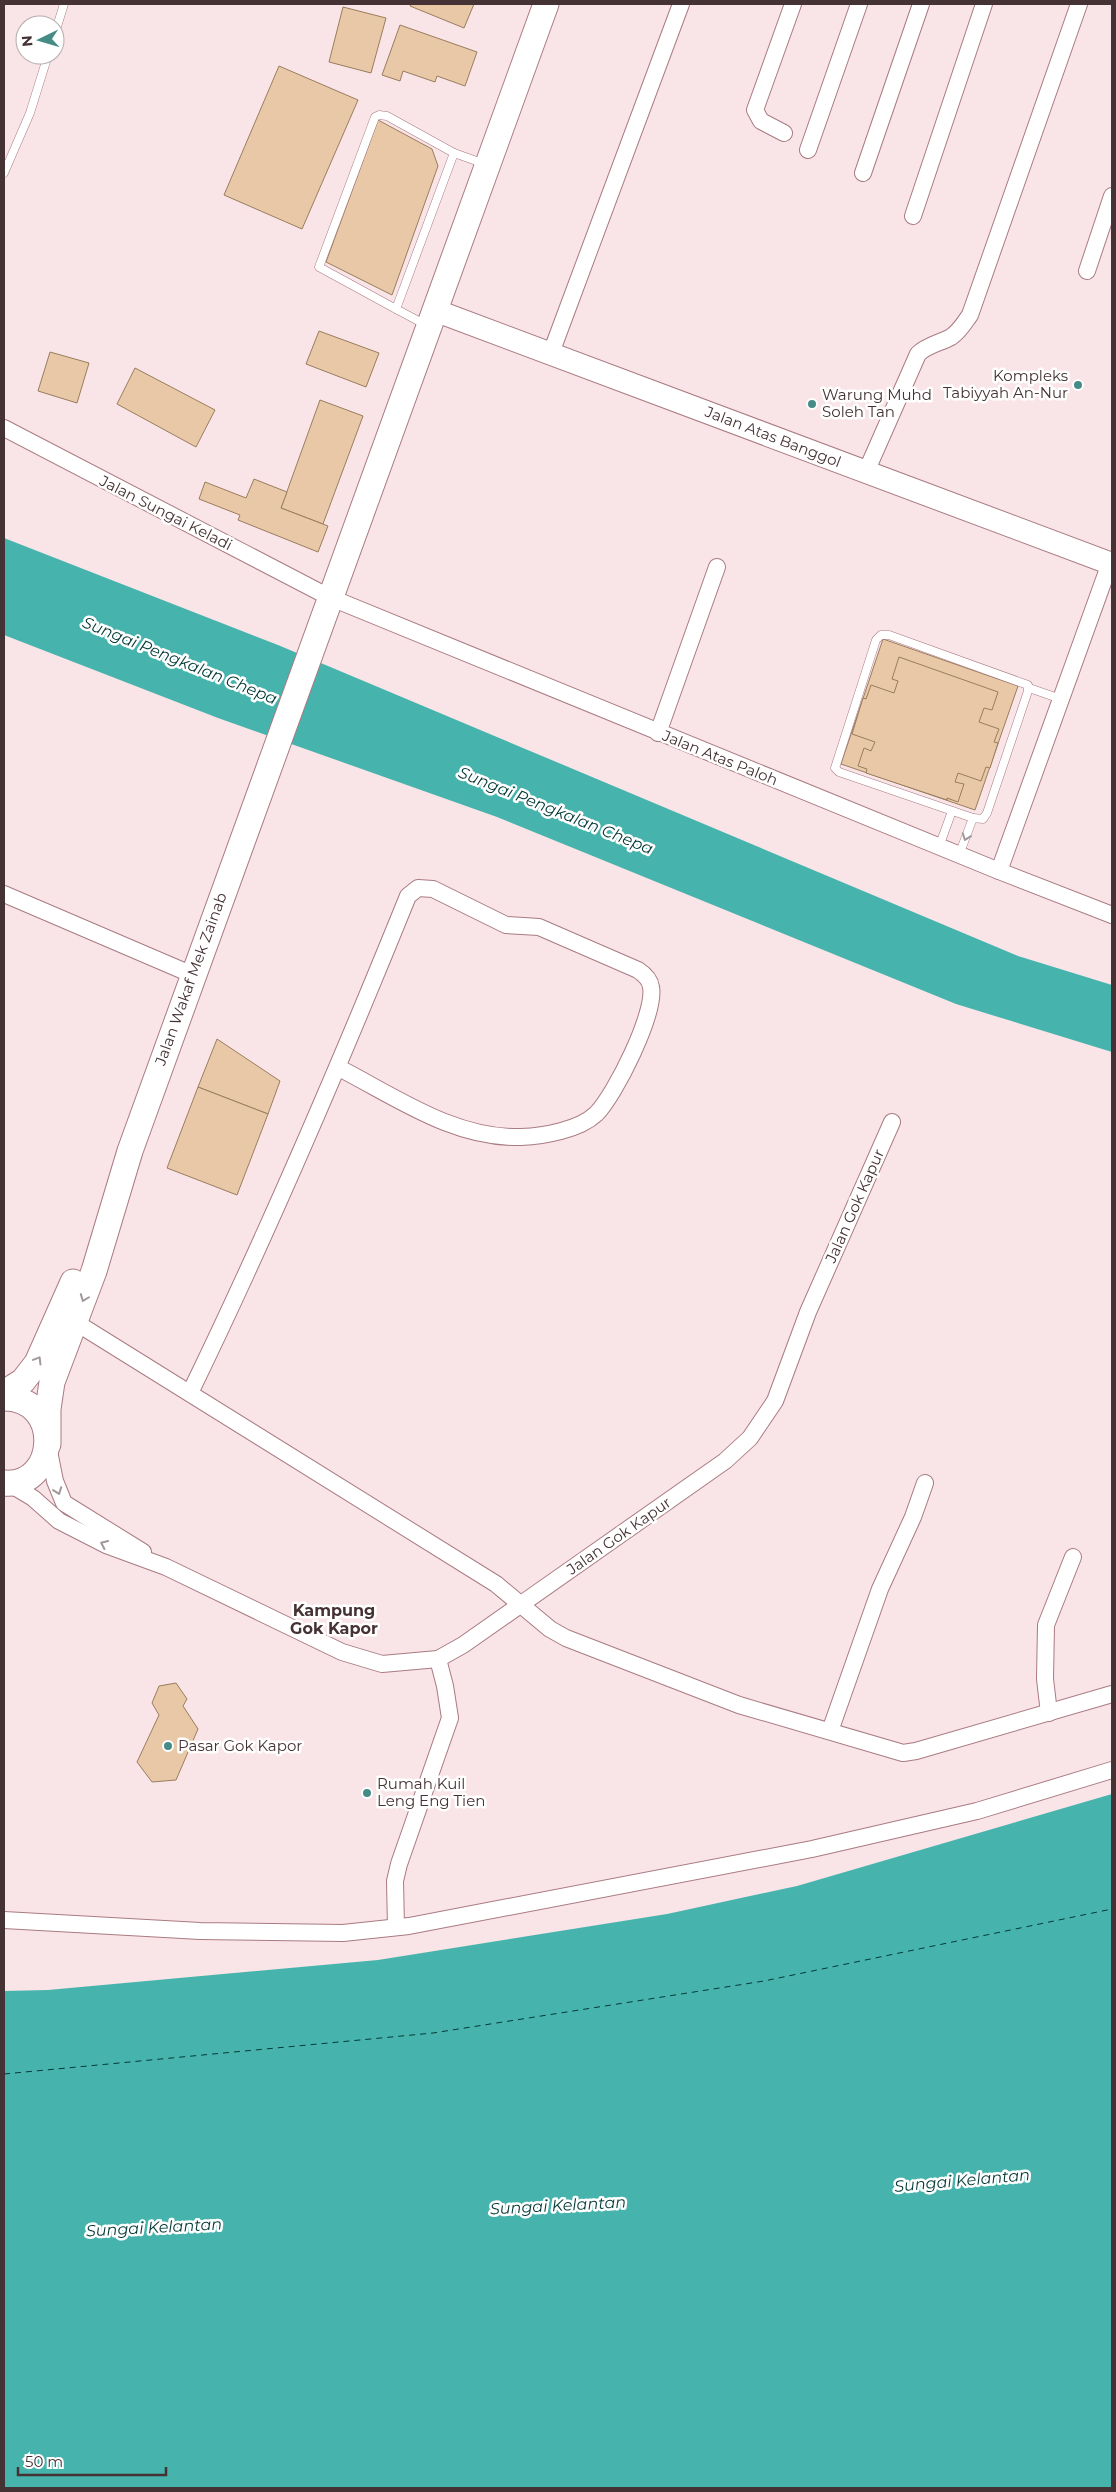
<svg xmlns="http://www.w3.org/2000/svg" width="1116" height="2492" viewBox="0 0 1116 2492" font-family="Montserrat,sans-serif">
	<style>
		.water { fill: #46b4ad }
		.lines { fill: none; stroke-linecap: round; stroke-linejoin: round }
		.ferry { stroke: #033936; stroke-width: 1; stroke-dasharray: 6 5; stroke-linecap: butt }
		.building { fill: #e8c8a7; stroke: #9a7d5e }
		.lane-casing { stroke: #a97b82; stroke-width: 9 }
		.street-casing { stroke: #a97b82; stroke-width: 18 }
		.secondary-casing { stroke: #a97b82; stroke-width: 24 }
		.primary-casing { stroke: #a97b82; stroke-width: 27 }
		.lane { stroke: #fff; stroke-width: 8 }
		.street { stroke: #fff; stroke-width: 16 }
		.secondary { stroke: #fff; stroke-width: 22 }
		.primary { stroke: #fff; stroke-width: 25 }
		.oneway { stroke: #a2989a }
		.poi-dot { fill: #458c87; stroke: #fff; stroke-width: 2 }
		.labels { text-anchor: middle; stroke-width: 5; stroke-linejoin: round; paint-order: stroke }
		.poi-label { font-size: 15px; fill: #453234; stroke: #fff; text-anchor: start }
		.street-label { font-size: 15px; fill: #453234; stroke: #fff }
		.water-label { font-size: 16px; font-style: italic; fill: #033936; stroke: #fff }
		.neighbourhood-label { font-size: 16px; font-weight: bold; fill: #453234; stroke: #fff }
	</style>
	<rect width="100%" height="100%" fill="#f9e4e7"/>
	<!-- water -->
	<g class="water">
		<polygon points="4,538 278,645 1018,956 1112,985 1112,1052 956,1004 497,817 218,718 4,635"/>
		<polygon points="1112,1794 1112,2488 4,2488 4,1991 48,1990 378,1960 667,1914 797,1886"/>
	</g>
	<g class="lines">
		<!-- ferry -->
		<polyline class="ferry" points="4,2074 433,2033 764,1981 1112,1909"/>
	</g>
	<!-- building -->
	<g class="building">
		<polygon points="411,4 474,4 464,28 410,6"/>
		<polygon points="343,7 386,18 371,73 329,62"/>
		<polygon points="400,25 477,52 465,86 437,76 435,82 403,71 400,81 382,75"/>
		<polygon points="279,66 358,100 302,229 224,195"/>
		<polygon points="378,120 432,149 438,166 392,295 326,262"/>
		<polygon points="319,331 379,353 366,387 306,364"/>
		<polygon points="50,352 89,363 77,403 38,391"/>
		<polygon points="135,368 215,410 196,447 117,404"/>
		<polygon points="320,400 363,416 323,524 281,508"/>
		<polygon points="254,479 287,492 281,508 328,526 318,552 238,520 240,515 199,499 205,482 246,498"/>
		<polygon points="883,639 1018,686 975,810 841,764"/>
		<polygon points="899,657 998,692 992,710 984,708 979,722 999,729 994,742 998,743 990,768 986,767 981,781 958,773 955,782 964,784 958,802 947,798 947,800 866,773 867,769 858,766 864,748 871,751 875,742 852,734 863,698 866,699 871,685 894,693 898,681 892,679"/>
		<polygon points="217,1039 280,1081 268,1114 198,1087"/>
		<polygon points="198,1087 268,1114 237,1195 167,1168"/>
		<polygon points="176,1683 187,1699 183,1706 198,1729 176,1780 152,1782 137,1762 159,1715 152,1703 159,1686"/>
	</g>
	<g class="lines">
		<defs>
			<g id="lane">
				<polyline points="55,33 64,4"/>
				<polyline points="4,173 30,113 48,55"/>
				<polyline points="396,309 319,267 375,117 379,115 387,116 454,153"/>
				<polyline points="426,325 396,309 454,153 485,164"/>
				<polygon points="881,635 889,635 1028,685 1028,691 987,813 983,819 973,818 839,772 835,768 876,640"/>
				<polyline points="1029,688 1061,699"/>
				<polyline points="939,847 952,811"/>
				<polyline points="959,855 973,818"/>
			</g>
			<g id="street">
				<polyline points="784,133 761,121 755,110 793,4"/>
				<polyline points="808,150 859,4"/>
				<polyline points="863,173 921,4"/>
				<polyline points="913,216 984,4"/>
				<polyline points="1087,271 1112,196"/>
				<polyline points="551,353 681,4"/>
				<polyline points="4,428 329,597 999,871 1112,915"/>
				<path d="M 866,472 L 918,354 C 927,345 940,343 951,337 C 960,331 964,323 970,315 L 1079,4"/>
				<polyline points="658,733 717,567"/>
				<polyline points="999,871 1110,563"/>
				<polyline points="4,894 193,975"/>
				<polyline points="75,1322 496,1584 550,1629 566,1638 739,1705 903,1753 916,1751 1112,1694"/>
				<path d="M 190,1393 C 269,1230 340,1064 408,896 L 418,888 L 433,889 L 506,925 L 539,927 L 638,970 C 644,974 650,979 651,987 C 656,1013 615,1095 596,1114 C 579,1130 544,1136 521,1137 C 454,1139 396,1097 339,1068"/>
				<polyline points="48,1446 55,1481 64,1503 143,1552"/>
				<polyline points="7,1486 8,1483 33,1498 59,1521 106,1545 166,1567 342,1652 382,1664 438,1659 463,1645 725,1461 750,1438 775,1401 808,1312 892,1122"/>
				<polyline points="1049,1713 1045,1679 1046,1625 1073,1557"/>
				<polyline points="830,1731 880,1589 913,1517 925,1483"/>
				<polyline points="4,1920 200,1931 343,1933 409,1926 812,1849 977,1811 1112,1770"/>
				<polyline points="396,1927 395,1881 399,1864 450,1718 445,1686 438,1659"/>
			</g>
			<polyline id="secondary" points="434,310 1112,564"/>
			<g id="primary">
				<polyline points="4,1393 23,1381 37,1363 73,1282"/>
				<path d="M 4,1398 C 64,1398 58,1488 4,1483"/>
				<polyline points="48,1444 48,1409 52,1382 94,1271 130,1151 546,4"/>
			</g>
		</defs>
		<!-- lane casing -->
		<use href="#lane" class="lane-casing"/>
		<!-- street casing -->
		<use href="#street" class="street-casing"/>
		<!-- secondary casing -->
		<use href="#secondary" class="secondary-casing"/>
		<!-- primary casing -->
		<use href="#primary" class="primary-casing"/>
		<!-- lane -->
		<use href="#lane" class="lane"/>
		<!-- street -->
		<use href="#street" class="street"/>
		<!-- secondary -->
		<use href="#secondary" class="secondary"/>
		<!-- primary -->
		<use href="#primary" class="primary"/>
	</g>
	<!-- one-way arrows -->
	<defs><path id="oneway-chevron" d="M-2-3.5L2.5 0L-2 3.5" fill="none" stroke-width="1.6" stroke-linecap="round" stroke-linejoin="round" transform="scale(1.25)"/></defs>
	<g class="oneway">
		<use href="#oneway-chevron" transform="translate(966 837) rotate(110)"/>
		<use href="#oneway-chevron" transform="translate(84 1298) rotate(111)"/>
		<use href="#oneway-chevron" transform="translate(38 1360) rotate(-59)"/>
		<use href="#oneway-chevron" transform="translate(58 1491) rotate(70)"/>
		<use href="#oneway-chevron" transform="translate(104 1544) rotate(-155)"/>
	</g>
	<!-- markers -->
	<g class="poi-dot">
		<circle cx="1078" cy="385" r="5"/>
		<circle cx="812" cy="404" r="5"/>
		<circle cx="168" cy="1746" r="5"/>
		<circle cx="367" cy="1793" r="5"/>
	</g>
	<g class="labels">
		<!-- poi labels -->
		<g class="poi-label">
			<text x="1068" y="381" text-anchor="end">Kompleks<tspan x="1068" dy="17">Tabiyyah An-Nur</tspan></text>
			<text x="822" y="400">Warung Muhd<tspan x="822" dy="17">Soleh Tan</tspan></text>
			<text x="178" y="1751">Pasar Gok Kapor</text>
			<text x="377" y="1789">Rumah Kuil<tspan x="377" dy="17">Leng Eng Tien</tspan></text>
		</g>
		<!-- street labels -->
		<g class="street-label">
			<text transform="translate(773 437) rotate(21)" y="5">Jalan Atas Banggol</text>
			<text transform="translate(166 513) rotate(27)" y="5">Jalan Sungai Keladi</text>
			<text transform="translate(720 758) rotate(22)" y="5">Jalan Atas Paloh</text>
			<text transform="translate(191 979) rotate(-70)" y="5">Jalan Wakaf Mek Zainab</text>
			<text transform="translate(855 1206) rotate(-66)" y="5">Jalan Gok Kapur</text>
			<text transform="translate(619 1536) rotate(-35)" y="5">Jalan Gok Kapur</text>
		</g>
		<!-- water labels -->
		<g class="water-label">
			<text transform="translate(180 660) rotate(22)" y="6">Sungai Pengkalan Chepa</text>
			<text transform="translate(556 810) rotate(22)" y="6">Sungai Pengkalan Chepa</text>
			<text transform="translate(962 2180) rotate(-5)" y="6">Sungai Kelantan</text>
			<text transform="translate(558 2205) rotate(-3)" y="6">Sungai Kelantan</text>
			<text transform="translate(154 2227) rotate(-3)" y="6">Sungai Kelantan</text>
		</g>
		<!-- neighbourhood labels -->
		<g class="neighbourhood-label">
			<text x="334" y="1616">Kampung<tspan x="334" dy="18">Gok Kapor</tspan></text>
		</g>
	</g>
	<!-- border -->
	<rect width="1116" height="2492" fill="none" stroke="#453234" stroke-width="10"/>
	<!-- north arrow -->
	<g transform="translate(40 40) rotate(265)"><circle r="24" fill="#ffffff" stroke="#b5adae"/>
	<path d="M0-4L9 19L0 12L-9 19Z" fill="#458c87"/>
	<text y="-8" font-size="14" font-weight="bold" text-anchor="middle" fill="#453234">N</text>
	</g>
	<!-- scale -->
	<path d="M18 2467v8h148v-8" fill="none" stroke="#453234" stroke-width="2.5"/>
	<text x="25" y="2467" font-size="15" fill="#453234" stroke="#ffffff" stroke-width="4" paint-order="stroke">50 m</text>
</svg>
